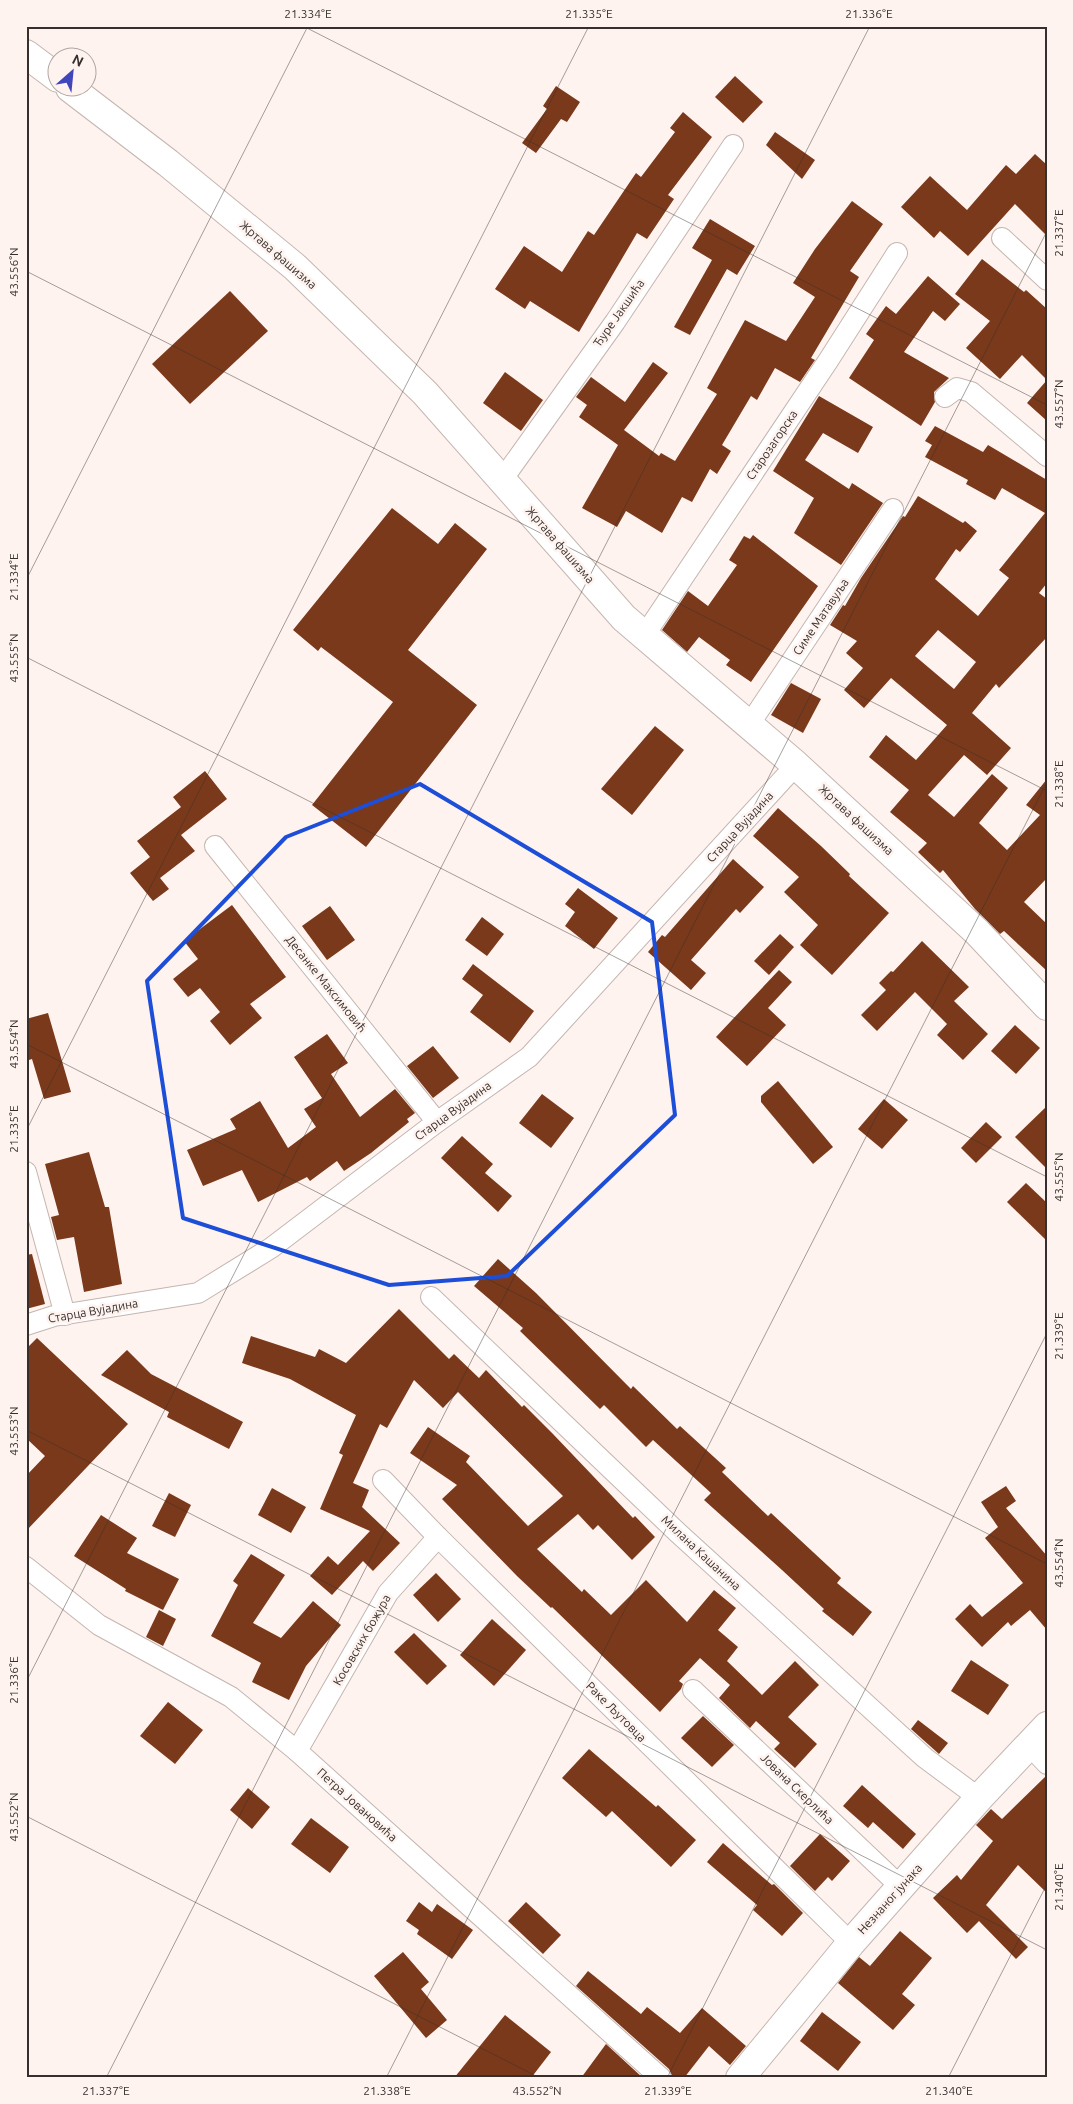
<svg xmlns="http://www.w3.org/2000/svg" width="1073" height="2104" viewBox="0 0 1073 2104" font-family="Ubuntu,sans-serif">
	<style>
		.building { fill: #7a391b; fill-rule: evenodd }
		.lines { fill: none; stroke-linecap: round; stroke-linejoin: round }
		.street-casing { stroke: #c4b6b1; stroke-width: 22 }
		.secondary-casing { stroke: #c4b6b1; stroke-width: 30 }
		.street { stroke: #fff; stroke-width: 20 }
		.secondary { stroke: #fff; stroke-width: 28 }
		.marked { fill: none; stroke: #1d4ed8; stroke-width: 4; stroke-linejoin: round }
		.ticks { fill: none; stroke: #35302d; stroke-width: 1; stroke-opacity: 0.45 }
		.labels { text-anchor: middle; stroke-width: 5; stroke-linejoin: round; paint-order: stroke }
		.street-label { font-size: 12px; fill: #35302d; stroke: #fff3ef }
		.neatline { fill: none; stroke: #35302d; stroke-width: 2 }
		.ticks-label { font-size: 12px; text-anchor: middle; fill: #35302d }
	</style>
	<rect width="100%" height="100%" fill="#fff3ef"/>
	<!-- building -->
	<g class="building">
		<polygon points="735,76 763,102 743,123 715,97"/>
		<polygon points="556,86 580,102 567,122 561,119 536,153 522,143 547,109 543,106"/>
		<polygon points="683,112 712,137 668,195 674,199 647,239 637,233 579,332 530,301 525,309 495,289 524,246 562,272 588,231 594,235 636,173 641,177 675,132 670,128"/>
		<polygon points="775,132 815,160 802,179 766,145"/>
		<polygon points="1035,154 1047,165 1047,236 1015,204 968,256 940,231 934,238 901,207 930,176 967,210 1006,165 1016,174"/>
		<polygon points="852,201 883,224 850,271 859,277 811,358 815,360 800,382 775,368 757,400 751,396 722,445 731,451 717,474 710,469 692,502 682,497 662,533 626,511 617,527 582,508 618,445 579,417 587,405 576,397 591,377 625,402 653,362 668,373 624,430 659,456 661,453 675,461 717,394 707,388 745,320 786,341 815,297 793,283 815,249"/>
		<polygon points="710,219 755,246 737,275 727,269 690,335 674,327 712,260 692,248"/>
		<polygon points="982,259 1024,292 1026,290 1047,309 1047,421 1027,403 1047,380 1022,355 1000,379 966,348 990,321 955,294"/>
		<polygon points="928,276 960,304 945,321 933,311 904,352 949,378 934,392 935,402 921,426 849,378 874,340 866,334 886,306 896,314"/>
		<polygon points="230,291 268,331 190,404 152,364"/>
		<polygon points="505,372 543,400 521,431 483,403"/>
		<polygon points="819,396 873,427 858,453 823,433 805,460 849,489 852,483 883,503 841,565 794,533 814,498 773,471"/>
		<path d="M 935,426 L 983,452 L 988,445 L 1047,480 L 1047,583 L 1039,593 L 1047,599 L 1047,637 L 999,688 L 996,684 L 972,713 L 1011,748 L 987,775 L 964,755 L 928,795 L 954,817 L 992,774 L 1008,788 L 979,823 L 1007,850 L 1040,815 L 1026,805 L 1047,779 L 1047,878 L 1024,902 L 1047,924 L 1047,971 L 1004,931 L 1000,934 L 975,909 L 943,870 L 940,873 L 918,852 L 927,843 L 890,812 L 909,790 L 869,757 L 886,735 L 916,760 L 947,725 L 891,678 L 864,708 L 844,690 L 863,668 L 846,653 L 857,641 L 830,625 L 843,605 L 845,606 L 861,578 L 903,516 L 905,517 L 918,496 L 963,523 L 965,521 L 977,531 L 960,552 L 956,549 L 935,579 L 978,616 L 1009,578 L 999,570 L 1045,513 L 1002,488 L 995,500 L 966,484 L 968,480 L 925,457 L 932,445 L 925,441 ZM 938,630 L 976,662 L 954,689 L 915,656 Z"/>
		<polygon points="392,508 438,544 455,523 487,549 408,650 477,705 366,847 312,805 393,702 321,647 318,651 293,630"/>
		<polygon points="753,535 818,586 751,682 726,665 730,660 699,637 687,652 662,630 688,591 708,606 737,565 729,560 744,536 750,539"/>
		<polygon points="791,683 821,699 803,733 771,715"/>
		<polygon points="655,726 684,750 632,815 601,789"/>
		<polygon points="205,771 227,799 181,835 195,851 160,878 169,889 153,901 130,873 150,857 137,841 181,807 173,797"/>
		<polygon points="778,808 821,846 850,874 849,876 889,913 832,975 800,945 818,925 784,892 799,877 753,836"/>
		<polygon points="733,859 764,887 740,913 736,909 691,960 706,973 691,990 648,952 662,935 665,937"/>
		<polygon points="578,888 618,918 594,949 565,926 575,912 565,904"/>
		<polygon points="232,905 286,977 250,1004 262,1018 230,1045 210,1021 220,1012 200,988 188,997 173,979 198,959 184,941"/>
		<polygon points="330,906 355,940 327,960 302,926"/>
		<polygon points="482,917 504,934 487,956 465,940"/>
		<polygon points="780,934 794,947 769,975 754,961"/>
		<polygon points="922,941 969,987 954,1001 988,1034 963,1060 937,1035 947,1024 915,992 877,1031 861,1015 886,990 879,983 891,971 893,972"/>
		<polygon points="473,964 534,1011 510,1043 470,1012 483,995 462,979"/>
		<polygon points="779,970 792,982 768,1008 786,1025 747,1066 716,1037"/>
		<polygon points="48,1013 71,1092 44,1099 32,1059 26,1061 26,1019"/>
		<polygon points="1015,1025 1040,1048 1016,1074 991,1051"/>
		<polygon points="327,1034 348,1063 331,1074 360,1117 395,1089 415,1113 407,1119 409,1122 371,1153 344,1171 337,1161 310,1181 307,1177 258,1202 242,1170 203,1186 187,1150 236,1129 230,1119 260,1101 288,1148 316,1127 304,1109 322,1098 294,1057"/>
		<polygon points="433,1046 459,1078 433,1098 407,1066"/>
		<polygon points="778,1081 833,1147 813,1164 761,1102 761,1096"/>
		<polygon points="542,1094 574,1118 551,1148 519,1123"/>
		<polygon points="884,1099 908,1120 882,1149 858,1129"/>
		<polygon points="1047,1106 1047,1169 1015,1137"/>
		<polygon points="986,1122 1002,1137 976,1163 961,1148"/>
		<polygon points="462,1136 493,1164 485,1173 512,1196 498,1212 441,1158"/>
		<polygon points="89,1152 105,1207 109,1207 122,1284 84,1292 74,1237 57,1240 51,1217 59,1215 45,1164"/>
		<polygon points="1026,1183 1047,1203 1047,1241 1007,1202"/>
		<polygon points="32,1254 45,1304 26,1309 26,1255"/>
		<polygon points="498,1259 536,1293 631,1389 633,1386 677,1429 680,1426 726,1468 722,1472 768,1516 771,1513 841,1578 837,1583 872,1612 853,1636 822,1611 824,1609 782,1570 704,1500 711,1493 653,1440 646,1447 604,1405 600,1409 520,1331 523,1328 474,1286"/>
		<polygon points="399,1309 449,1359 454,1354 479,1378 486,1370 522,1407 524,1405 553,1434 633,1518 635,1516 655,1537 632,1560 598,1525 593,1530 578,1514 537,1549 582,1592 584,1589 611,1615 646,1580 687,1622 714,1590 736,1608 718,1630 738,1647 727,1661 757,1690 762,1695 795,1661 819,1685 788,1717 817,1744 795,1768 774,1749 780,1743 756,1721 750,1728 719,1698 730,1685 700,1658 679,1681 683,1684 681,1689 660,1712 552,1607 551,1608 517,1576 442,1499 457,1485 410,1453 428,1427 470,1456 466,1462 528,1526 563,1496 458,1392 443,1408 414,1380 387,1428 380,1424 353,1483 369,1490 362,1507 400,1543 373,1571 363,1561 332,1595 310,1576 328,1556 338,1565 370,1531 320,1509 343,1455 339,1453 356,1415 290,1379 242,1363 251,1336 315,1357 319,1349 346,1363"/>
		<polygon points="37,1338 128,1424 26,1531 26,1476 45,1456 26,1438 26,1349"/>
		<polygon points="127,1350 151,1374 243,1422 229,1449 167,1417 169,1412 101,1375"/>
		<polygon points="1006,1486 1016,1501 1006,1508 1047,1556 1047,1630 1030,1610 1011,1626 1008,1622 982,1647 955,1619 970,1604 982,1617 1023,1583 985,1538 998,1527 981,1502"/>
		<polygon points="272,1488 306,1507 291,1533 258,1515"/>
		<polygon points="169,1493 191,1505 175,1537 152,1526"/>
		<polygon points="101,1515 137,1538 127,1553 179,1579 163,1610 125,1591 126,1589 74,1556"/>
		<polygon points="251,1554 285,1575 253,1623 281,1638 313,1601 341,1625 306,1666 289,1700 252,1682 261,1663 211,1636 238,1585 233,1581"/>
		<polygon points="436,1573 461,1599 438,1622 413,1595"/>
		<polygon points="159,1610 176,1619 163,1646 146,1637"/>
		<polygon points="492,1619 526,1650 494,1686 460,1655"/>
		<polygon points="414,1633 447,1666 427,1685 394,1652"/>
		<polygon points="971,1660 1009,1685 988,1715 951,1691"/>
		<polygon points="168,1702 203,1730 175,1764 140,1736"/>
		<polygon points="703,1716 734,1745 712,1767 681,1738"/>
		<polygon points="918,1720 948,1743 939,1754 911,1729"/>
		<polygon points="589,1749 656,1807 658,1805 696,1840 671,1867 612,1811 606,1817 562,1778"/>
		<polygon points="1046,1776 1047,1893 1018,1865 986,1905 1028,1947 1016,1959 979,1921 967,1933 933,1898 957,1875 961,1880 993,1841 976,1825 978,1823 991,1809 1002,1819"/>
		<polygon points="862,1785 916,1834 903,1849 873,1822 868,1828 843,1806"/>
		<polygon points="248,1788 270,1807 252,1829 230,1810"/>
		<polygon points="311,1818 349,1847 330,1873 291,1844"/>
		<polygon points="820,1834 850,1861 832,1881 828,1877 815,1891 790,1866"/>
		<polygon points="723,1843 772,1885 774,1884 803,1913 782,1936 753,1910 757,1905 707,1862"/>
		<polygon points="419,1902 432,1912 437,1904 473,1930 452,1959 417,1934 419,1930 406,1921"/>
		<polygon points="526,1902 561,1935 543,1954 508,1921"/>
		<polygon points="900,1931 932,1958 902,1994 915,2005 893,2030 838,1983 859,1957 870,1966"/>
		<polygon points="403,1952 429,1982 421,1989 447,2020 426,2038 374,1976"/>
		<polygon points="588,1971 641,2014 647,2007 680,2033 702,2008 746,2046 730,2065 709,2046 684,2078 673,2078 669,2069 576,1986"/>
		<polygon points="822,2012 861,2042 838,2071 800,2041"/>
		<polygon points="505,2015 551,2052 531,2078 454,2078"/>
		<polygon points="606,2044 643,2078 581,2078"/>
	</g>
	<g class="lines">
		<defs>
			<g id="street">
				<polyline points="1002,238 1047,280"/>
				<polyline points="945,397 957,388 971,392 1047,456"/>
				<polyline points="502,480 615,322 733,145"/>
				<polyline points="644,636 828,361 897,253"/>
				<polyline points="749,725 893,509"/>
				<polyline points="215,846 437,1122"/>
				<polyline points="26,1172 65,1315"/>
				<polyline points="431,1297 676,1531 925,1758 979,1798"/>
				<polyline points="26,1325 54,1316 198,1293 271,1248 437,1122 529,1057 796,765"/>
				<polyline points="383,1480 438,1537 851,1943"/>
				<polyline points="26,1567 99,1625 231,1697 297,1751 661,2078"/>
				<polyline points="693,1690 901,1887"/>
				<polyline points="1029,1745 1047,1764"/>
				<polyline points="297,1751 388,1593 438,1537"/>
			</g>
			<g id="secondary">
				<polyline points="26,54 58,78"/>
				<polyline points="70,88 168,163 295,267 425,393 624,618 796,765 977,932 1047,1006"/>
				<polyline points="740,2078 851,1943 979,1798 1047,1726"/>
			</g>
		</defs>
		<!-- street casing -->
		<use href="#street" class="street-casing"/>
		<!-- secondary casing -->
		<use href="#secondary" class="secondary-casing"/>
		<!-- street -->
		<use href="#street" class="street"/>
		<!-- secondary -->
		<use href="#secondary" class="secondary"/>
	</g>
	<!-- marked area -->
	<path class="marked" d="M 420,784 L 652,922 L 675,1115 L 507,1276 L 389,1285 L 183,1218 L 147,981 L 286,837 Z"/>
	<!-- ticks -->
	<path class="ticks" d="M 303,26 L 1047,405M 26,29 L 27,26M 26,271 L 1047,791M 26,580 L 308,26M 26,657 L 1047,1177M 26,1044 L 1047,1564M 26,1131 L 589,26M 26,1430 L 1047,1950M 26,1682 L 870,26M 26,1816 L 540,2078M 106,2078 L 1047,231M 386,2078 L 1047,782M 667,2078 L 1047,1333M 948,2078 L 1047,1884"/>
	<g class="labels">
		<!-- street labels -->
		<g class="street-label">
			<text transform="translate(278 255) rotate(41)" y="4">Жртава фашизма</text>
			<text transform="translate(619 313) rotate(-55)" y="4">Ђуре Јакшића</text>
			<text transform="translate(772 445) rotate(-56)" y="4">Старозагорска</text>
			<text transform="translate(560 545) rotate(49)" y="4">Жртава фашизма</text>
			<text transform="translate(821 617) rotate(-56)" y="4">Симе Матавуља</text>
			<text transform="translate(856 820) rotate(43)" y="4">Жртава фашизма</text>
			<text transform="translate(740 827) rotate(-47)" y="4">Старца Вујадина</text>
			<text transform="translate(326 984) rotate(51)" y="4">Десанке Максимовић</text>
			<text transform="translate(453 1111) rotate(-36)" y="4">Старца Вујадина</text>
			<text transform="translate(93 1311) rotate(-10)" y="4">Старца Вујадина</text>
			<text transform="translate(701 1553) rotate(43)" y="4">Милана Кашанина</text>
			<text transform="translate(362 1640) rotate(-60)" y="4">Косовских божура</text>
			<text transform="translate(616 1712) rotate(45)" y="4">Раке Љутовца</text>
			<text transform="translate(797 1789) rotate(44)" y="4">Јована Скерлића</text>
			<text transform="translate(357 1805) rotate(42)" y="4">Петра Јовановића</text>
			<text transform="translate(890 1899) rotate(-48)" y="4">Незнаног јунака</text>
		</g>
	</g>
	<!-- border -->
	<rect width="1073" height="2104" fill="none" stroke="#fff3ef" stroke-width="55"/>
	<!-- north arrow -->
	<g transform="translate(72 72) rotate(27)"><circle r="24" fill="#fff3ef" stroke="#aea5a1"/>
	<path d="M0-4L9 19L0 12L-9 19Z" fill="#4046bb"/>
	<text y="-8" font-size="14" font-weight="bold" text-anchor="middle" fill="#35302d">N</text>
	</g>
	<rect x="28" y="28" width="1018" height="2048" class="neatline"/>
	<g class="ticks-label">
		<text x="308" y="18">21.334°E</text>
		<text x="589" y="18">21.335°E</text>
		<text x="869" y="18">21.336°E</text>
		<text transform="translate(1059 233) rotate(-90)" y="4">21.337°E</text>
		<text transform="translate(14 272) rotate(-90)" y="4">43.556°N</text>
		<text transform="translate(1059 404) rotate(-90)" y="4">43.557°N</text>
		<text transform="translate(14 577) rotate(-90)" y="4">21.334°E</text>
		<text transform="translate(14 658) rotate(-90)" y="4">43.555°N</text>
		<text transform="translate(1059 784) rotate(-90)" y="4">21.338°E</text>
		<text transform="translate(14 1044) rotate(-90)" y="4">43.554°N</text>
		<text transform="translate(14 1129) rotate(-90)" y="4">21.335°E</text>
		<text transform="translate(1059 1177) rotate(-90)" y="4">43.555°N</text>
		<text transform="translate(1059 1336) rotate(-90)" y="4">21.339°E</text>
		<text transform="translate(14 1431) rotate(-90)" y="4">43.553°N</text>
		<text transform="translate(1059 1563) rotate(-90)" y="4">43.554°N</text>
		<text transform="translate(14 1680) rotate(-90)" y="4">21.336°E</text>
		<text transform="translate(14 1817) rotate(-90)" y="4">43.552°N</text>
		<text transform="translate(1059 1887) rotate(-90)" y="4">21.340°E</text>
		<text x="106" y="2095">21.337°E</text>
		<text x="387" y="2095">21.338°E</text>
		<text x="537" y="2095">43.552°N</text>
		<text x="668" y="2095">21.339°E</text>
		<text x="949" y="2095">21.340°E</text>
	</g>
</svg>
